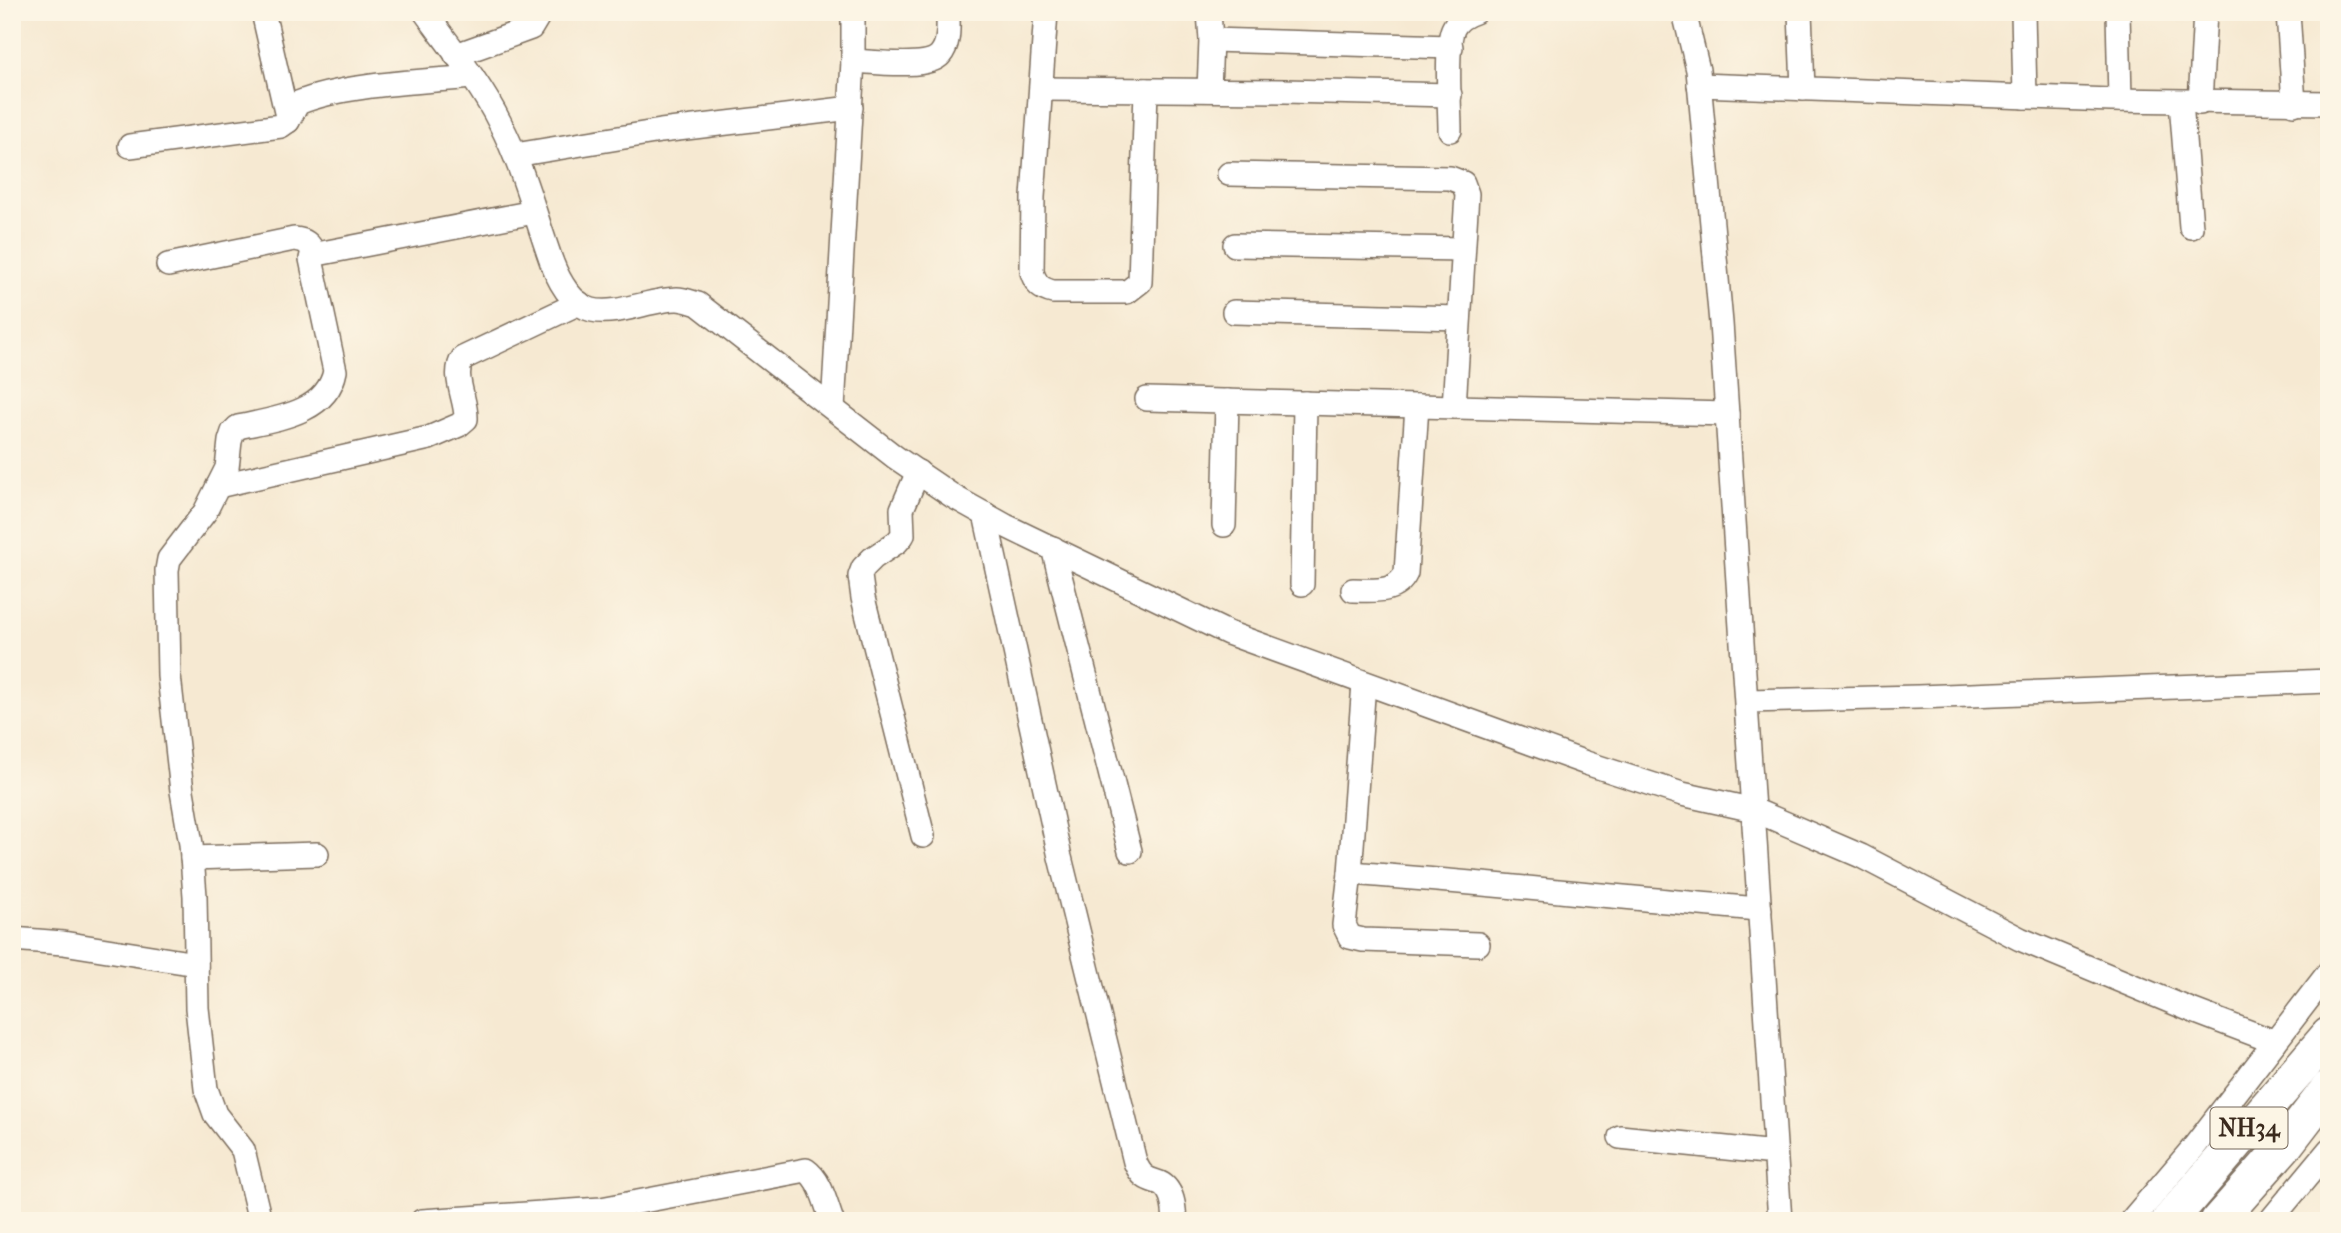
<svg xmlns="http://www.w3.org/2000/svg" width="2341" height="1233" viewBox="0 0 2341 1233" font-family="'IM FELL French Canon',serif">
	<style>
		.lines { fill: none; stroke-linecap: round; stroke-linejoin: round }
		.minor-casing { stroke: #7c6d5d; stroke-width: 26 }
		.highway-casing { stroke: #7c6d5d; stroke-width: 38 }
		.minor { stroke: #fff; stroke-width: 23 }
		.highway { stroke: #fff; stroke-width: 35 }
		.labels { text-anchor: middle; stroke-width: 5; stroke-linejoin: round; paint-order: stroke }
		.shield { fill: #fcf5e5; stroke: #75675a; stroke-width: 2 }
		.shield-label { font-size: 24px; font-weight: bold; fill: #3b2a1e }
	</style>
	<rect width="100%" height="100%" fill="#fcf5e5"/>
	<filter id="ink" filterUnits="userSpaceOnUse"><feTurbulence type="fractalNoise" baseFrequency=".0143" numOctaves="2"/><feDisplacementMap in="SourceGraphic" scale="14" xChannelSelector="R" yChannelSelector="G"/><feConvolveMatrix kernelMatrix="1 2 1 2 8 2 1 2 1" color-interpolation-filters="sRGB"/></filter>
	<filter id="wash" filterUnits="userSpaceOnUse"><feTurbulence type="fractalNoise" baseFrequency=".00686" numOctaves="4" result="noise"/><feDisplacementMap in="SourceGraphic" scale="28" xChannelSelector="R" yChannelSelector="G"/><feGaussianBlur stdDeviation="1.57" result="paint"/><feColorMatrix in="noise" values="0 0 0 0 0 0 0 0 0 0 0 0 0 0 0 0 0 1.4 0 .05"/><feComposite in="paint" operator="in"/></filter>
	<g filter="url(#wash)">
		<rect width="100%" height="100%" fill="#f6e9d2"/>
	</g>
	<g filter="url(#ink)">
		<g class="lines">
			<defs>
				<g id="minor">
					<polyline points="263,12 288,121"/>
					<path d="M 425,12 C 451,48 480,83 500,123 C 523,167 535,216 552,263 C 559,281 572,305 592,310 C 617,316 651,299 677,299 C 684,299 691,302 698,304 L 895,457 L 954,497 L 1006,526 L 1228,633 L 1586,763 L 1682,794 L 1754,810 L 1861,856 L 2020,939 L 2191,1010 L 2275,1042"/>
					<path d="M 1046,12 L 1033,197 L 1032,272 C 1036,285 1041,289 1053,292 L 1127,292 L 1140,282 L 1146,90"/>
					<polyline points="1209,12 1211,40 1209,90"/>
					<polyline points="1684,12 1698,70 1721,323 1780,1221"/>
					<polyline points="1800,12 1803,89"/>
					<polyline points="2023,12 2025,97"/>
					<polyline points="2118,12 2120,100"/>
					<polyline points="2288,12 2294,104"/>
					<polyline points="1211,40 1451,47"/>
					<polyline points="456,55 531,28 537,18 535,12"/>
					<path d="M 853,61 C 872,62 928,69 940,55 C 950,44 948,26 948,12"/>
					<polyline points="1699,85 2111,100 2329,103"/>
					<polyline points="1042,89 1285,91 1450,95"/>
					<polyline points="2181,102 2191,227"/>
					<polyline points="2200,103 2205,12"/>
					<path d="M 1450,130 C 1450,107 1445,47 1453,29 C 1457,20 1466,15 1475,12"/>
					<path d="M 130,146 L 281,126 L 288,121 L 298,103 C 344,84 420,82 472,77"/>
					<polyline points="515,155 661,131 851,108"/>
					<polyline points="1229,174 1450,178 1463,183 1467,194 1454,407"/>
					<polyline points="1235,245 1463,249"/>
					<path d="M 168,265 L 294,239 C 305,240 310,243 314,254"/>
					<polyline points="1234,312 1459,318"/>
					<polyline points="1147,399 1727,414"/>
					<polyline points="833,408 853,61 853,12"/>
					<polyline points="918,472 902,509 903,535 897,542 873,558 863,568 860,576 863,598 923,836"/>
					<path d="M 218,486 L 429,438 L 459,425 L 466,419 C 467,400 451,375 463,358 L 579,303"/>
					<path d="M 985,514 L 1060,857 L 1135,1162 C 1146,1189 1159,1174 1169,1192 C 1174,1200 1174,1211 1175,1221"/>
					<polyline points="1224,525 1227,401"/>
					<polyline points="1053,548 1130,851"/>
					<polyline points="1302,584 1305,403"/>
					<path d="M 1353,590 C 1373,590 1396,594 1406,573 L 1417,406"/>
					<polyline points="1364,683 1350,873 1344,925 1350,937 1363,940 1478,944"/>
					<polyline points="1747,701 1918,697 2329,681"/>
					<polyline points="192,858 317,854"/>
					<path d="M 1350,873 C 1487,883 1623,898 1760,909"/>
					<polyline points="12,939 63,943 196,964"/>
					<polyline points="1620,1137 1775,1153"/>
					<path d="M 260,1221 L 243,1150 L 215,1114 L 206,1089 L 197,1008 L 195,896 L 191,844 L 182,791 L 169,676 L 167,570 L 169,559 L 205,512 L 227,468 L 230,441 L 233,432 L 238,427 C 274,419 327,414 335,371 L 311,259 L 312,255 L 534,212"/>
					<path d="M 422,1221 L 601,1209 L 806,1170 C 821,1180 826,1205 832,1221"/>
					<polyline points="2131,1221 2194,1147 2329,972"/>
					<polyline points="2270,1221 2329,1150"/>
				</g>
				<g id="highway">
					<polyline points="2169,1221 2329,1035"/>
					<polyline points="2218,1221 2286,1144 2329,1088"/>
				</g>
			</defs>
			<!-- minor casing -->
			<use href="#minor" class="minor-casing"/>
			<!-- highway casing -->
			<use href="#highway" class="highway-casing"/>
			<!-- minor -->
			<use href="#minor" class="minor"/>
			<!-- highway -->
			<use href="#highway" class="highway"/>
		</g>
	</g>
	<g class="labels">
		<!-- shield labels -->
		<rect class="shield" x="2210.5" y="1107.5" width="77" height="41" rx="5"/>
		<g class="shield-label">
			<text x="2249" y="1136">NH34</text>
		</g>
	</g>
	<!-- margin -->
	<rect width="2341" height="1233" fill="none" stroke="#fcf5e5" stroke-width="42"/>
</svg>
